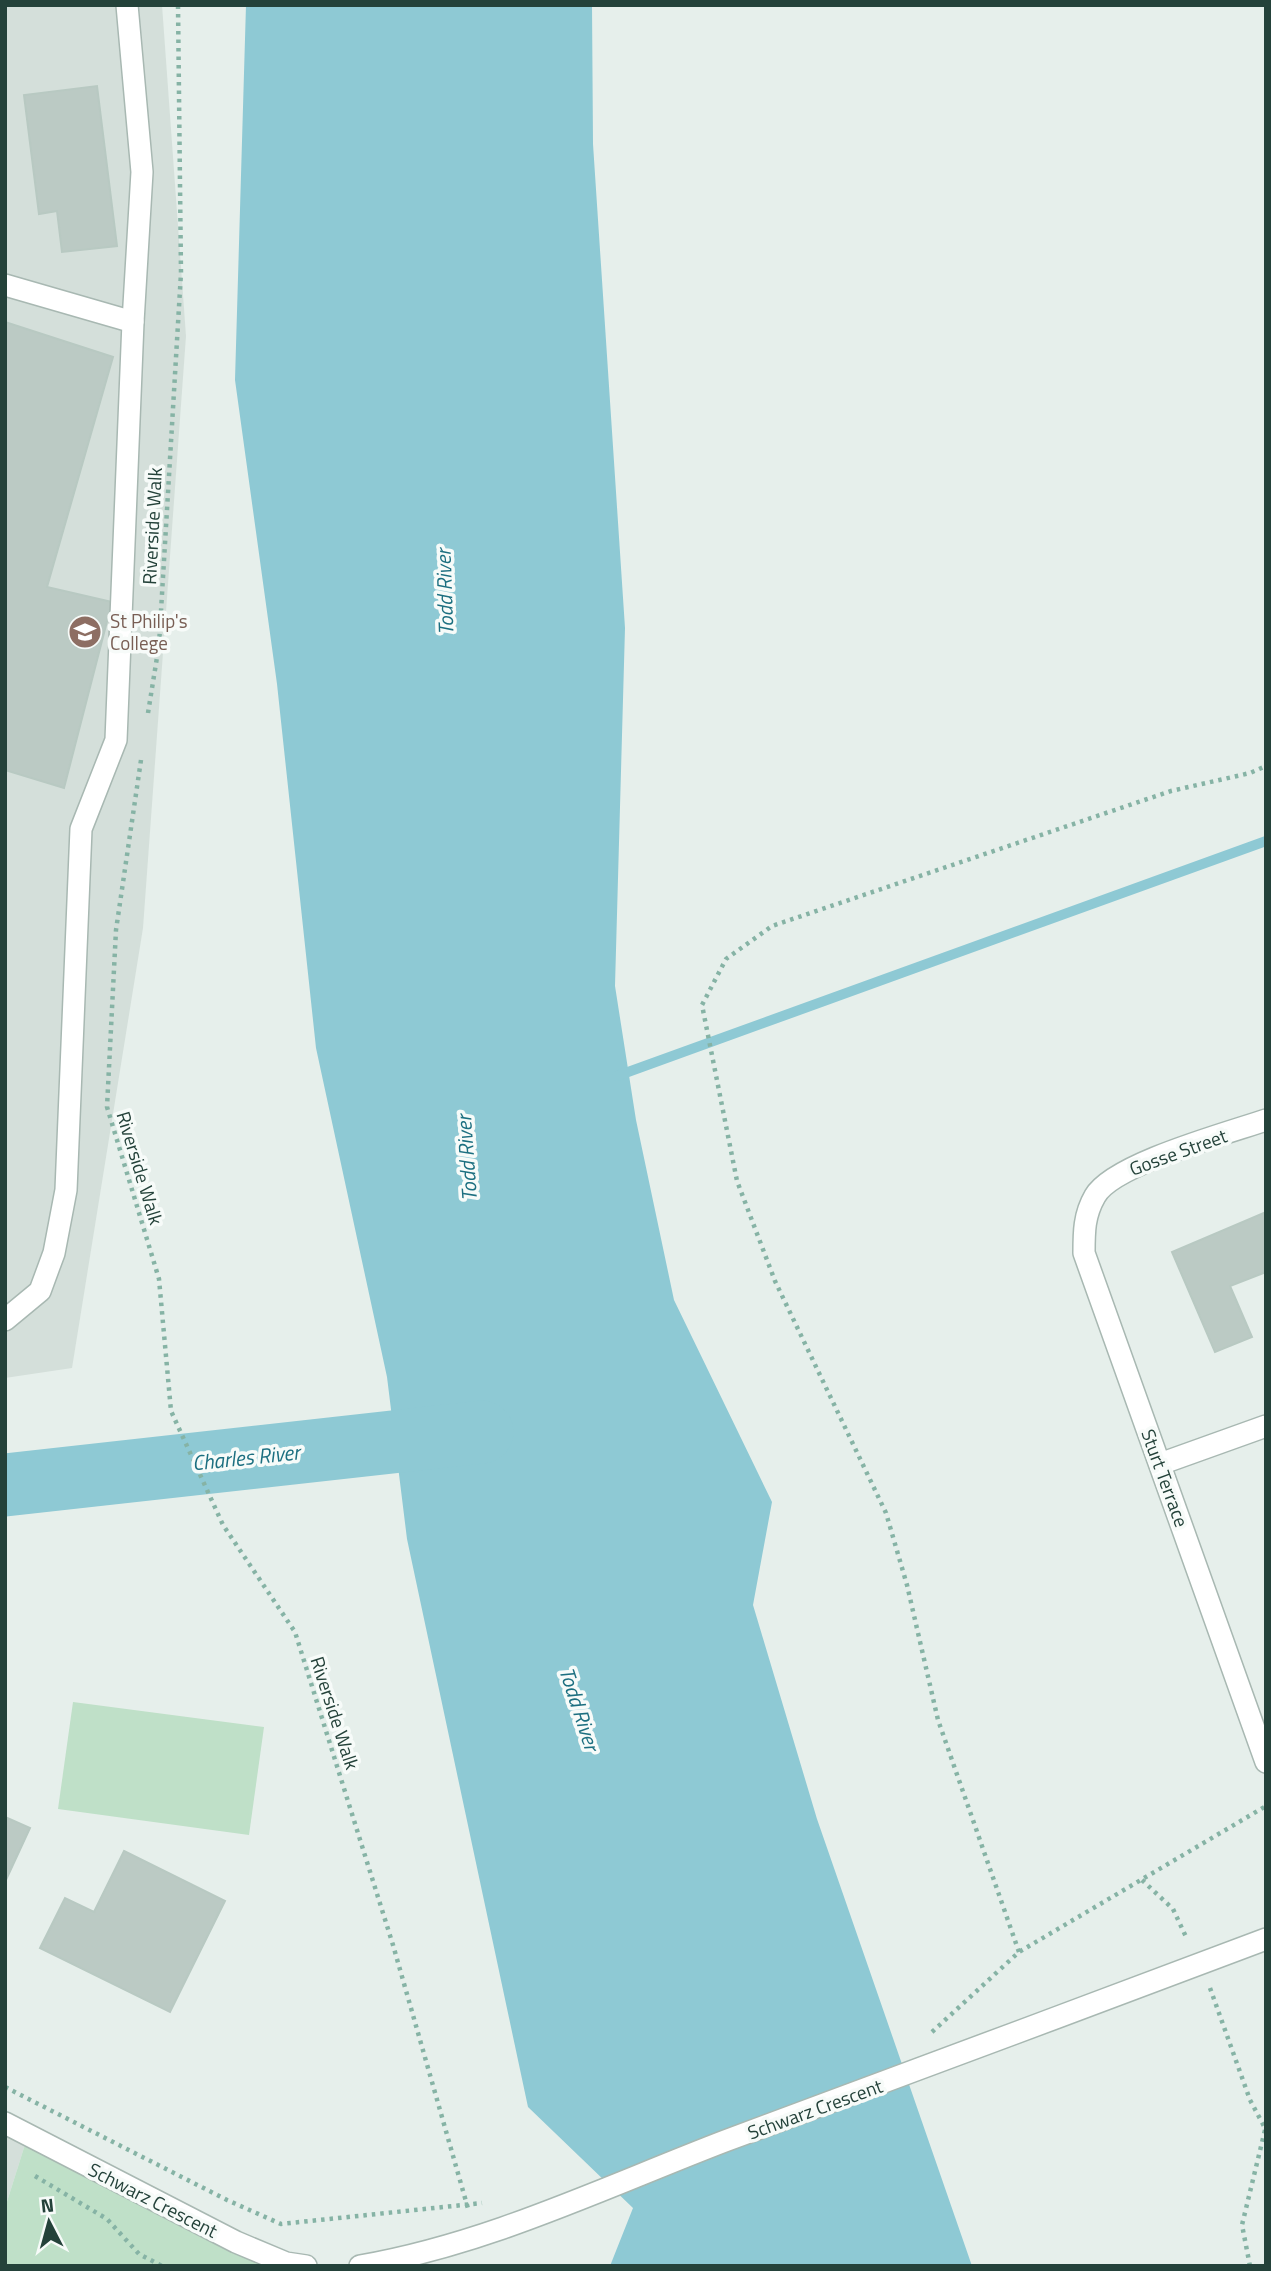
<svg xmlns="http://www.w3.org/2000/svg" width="1271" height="2271" viewBox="0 0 1271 2271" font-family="'Titillium Web',sans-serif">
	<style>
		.built { fill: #d4dfda }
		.green { fill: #bfe0c8 }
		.water { fill: #8ec9d4 }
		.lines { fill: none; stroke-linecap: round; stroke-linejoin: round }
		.stream { stroke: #8ec9d4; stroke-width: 10 }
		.river { stroke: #8ec9d4; stroke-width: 63 }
		.building { fill: #bbcac4; stroke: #b8c9c2; stroke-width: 2 }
		.minor-casing { stroke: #a8b8b2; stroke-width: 24 }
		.path { stroke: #86b3a5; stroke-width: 4.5; stroke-dasharray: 3.5 5; stroke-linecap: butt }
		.minor { stroke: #fff; stroke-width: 21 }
		.labels { text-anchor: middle; stroke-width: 7; stroke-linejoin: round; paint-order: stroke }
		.street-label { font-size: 19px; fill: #24423a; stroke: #f7fbf9 }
		.education-label { font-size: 19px; fill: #785e54; stroke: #f7fbf9; text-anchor: start }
		.water-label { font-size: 21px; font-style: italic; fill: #1c6f80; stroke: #f7fbf9 }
	</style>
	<rect width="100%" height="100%" fill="#e6efeb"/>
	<!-- built -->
	<g class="built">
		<polygon points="5,5 162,5 186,336 143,928 72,1368 5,1378"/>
		<polygon points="5,2123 28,2135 5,2208"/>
	</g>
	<!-- green -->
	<g class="green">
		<polygon points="73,1702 264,1727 249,1835 58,1809"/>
		<polygon points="28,2135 306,2266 5,2266 5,2208"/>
	</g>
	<!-- water -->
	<polygon class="water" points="246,5 592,5 593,144 625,628 615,986 636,1120 674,1300 772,1502 753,1605 817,1819 972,2266 610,2266 633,2208 528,2107 407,1539 387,1377 316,1048 277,684 235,380"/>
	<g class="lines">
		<!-- stream -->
		<polyline class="stream" points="617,1076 1266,841"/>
		<!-- river -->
		<polyline class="river" points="5,1485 482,1432"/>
	</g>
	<!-- building -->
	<g class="building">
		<polygon points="97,86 117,246 62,252 57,211 39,214 24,95"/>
		<polygon points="5,322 113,357 47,587 112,602 64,788 5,770"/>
		<polygon points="1266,1212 1266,1272 1230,1286 1252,1337 1215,1352 1172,1252"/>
		<polygon points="5,1817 30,1828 5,1882"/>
		<polygon points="124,1851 225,1901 170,2012 40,1948 65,1898 94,1912"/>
	</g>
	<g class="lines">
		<defs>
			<g id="minor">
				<polyline points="127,5 142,172 133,322"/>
				<polyline points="5,285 133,322 116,740 81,829 66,1190 54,1253 40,1291 5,1320"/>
				<path d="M 1266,1120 C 1228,1133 1113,1164 1095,1196 C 1084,1215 1084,1232 1084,1253 L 1266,1762"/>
				<polyline points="1160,1464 1266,1426"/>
				<polyline points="5,2123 236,2242 286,2263 306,2266"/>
				<path d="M 360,2266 C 488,2244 605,2187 725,2141 C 905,2074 1086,2007 1266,1939"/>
			</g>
		</defs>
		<!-- minor casing -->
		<use href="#minor" class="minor-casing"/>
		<!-- path -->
		<g class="path">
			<polyline points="148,713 159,645 181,273 178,5"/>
			<polyline points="141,760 116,930 107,1107 159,1279 171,1411 223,1525 295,1632 393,1945 469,2212"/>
			<polyline points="1142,1880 1173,1909 1187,1939"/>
			<polyline points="1019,1952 938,1720 907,1585 886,1513 775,1281 737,1181 702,1005 726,959 772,926 1171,791 1250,773 1266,766"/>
			<polyline points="1210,1988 1250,2100 1266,2130"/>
			<polyline points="932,2032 1019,1952 1266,1806"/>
			<polyline points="5,2087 227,2200 281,2224 482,2203"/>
			<polyline points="35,2176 107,2219 139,2254 162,2266"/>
			<polyline points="1250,2266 1242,2225 1265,2130"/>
		</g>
		<!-- minor -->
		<use href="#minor" class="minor"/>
	</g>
	<!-- icons -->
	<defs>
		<symbol id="school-disc" viewBox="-11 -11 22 22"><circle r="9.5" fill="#8d6e63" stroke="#f7fbf9"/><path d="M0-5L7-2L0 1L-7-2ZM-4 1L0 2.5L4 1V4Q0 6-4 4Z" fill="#fff"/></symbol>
	</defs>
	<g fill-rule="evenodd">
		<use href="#school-disc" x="66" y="613" width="38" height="38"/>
	</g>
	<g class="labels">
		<!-- street labels -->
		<g class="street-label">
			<text transform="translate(152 526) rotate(-87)" y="7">Riverside Walk</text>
			<text transform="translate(1178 1152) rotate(-20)" y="7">Gosse Street</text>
			<text transform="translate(140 1168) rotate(73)" y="7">Riverside Walk</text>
			<text transform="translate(1165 1478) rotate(70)" y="7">Sturt Terrace</text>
			<text transform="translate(335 1713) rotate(72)" y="7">Riverside Walk</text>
			<text transform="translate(815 2109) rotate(-20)" y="7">Schwarz Crescent</text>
			<text transform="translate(153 2200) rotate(27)" y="7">Schwarz Crescent</text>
		</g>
		<!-- education labels -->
		<g class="education-label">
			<text x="110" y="628">St Philip's<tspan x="110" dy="22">College</tspan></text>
		</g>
		<!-- water labels -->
		<g class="water-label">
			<text transform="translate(445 592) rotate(-92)" y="7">Todd River</text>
			<text transform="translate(467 1158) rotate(-94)" y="7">Todd River</text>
			<text transform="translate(246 1458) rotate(-6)" y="7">Charles River</text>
			<text transform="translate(579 1709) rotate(72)" y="7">Todd River</text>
		</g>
	</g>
	<!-- border -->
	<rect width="1271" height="2271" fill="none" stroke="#24423a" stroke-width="14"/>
	<!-- north arrow -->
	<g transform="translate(49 2222) rotate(354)" stroke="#f7fbf9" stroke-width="5" paint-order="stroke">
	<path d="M0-5L12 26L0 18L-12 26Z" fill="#24423a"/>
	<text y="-10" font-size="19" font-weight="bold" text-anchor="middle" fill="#24423a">N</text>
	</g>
</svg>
